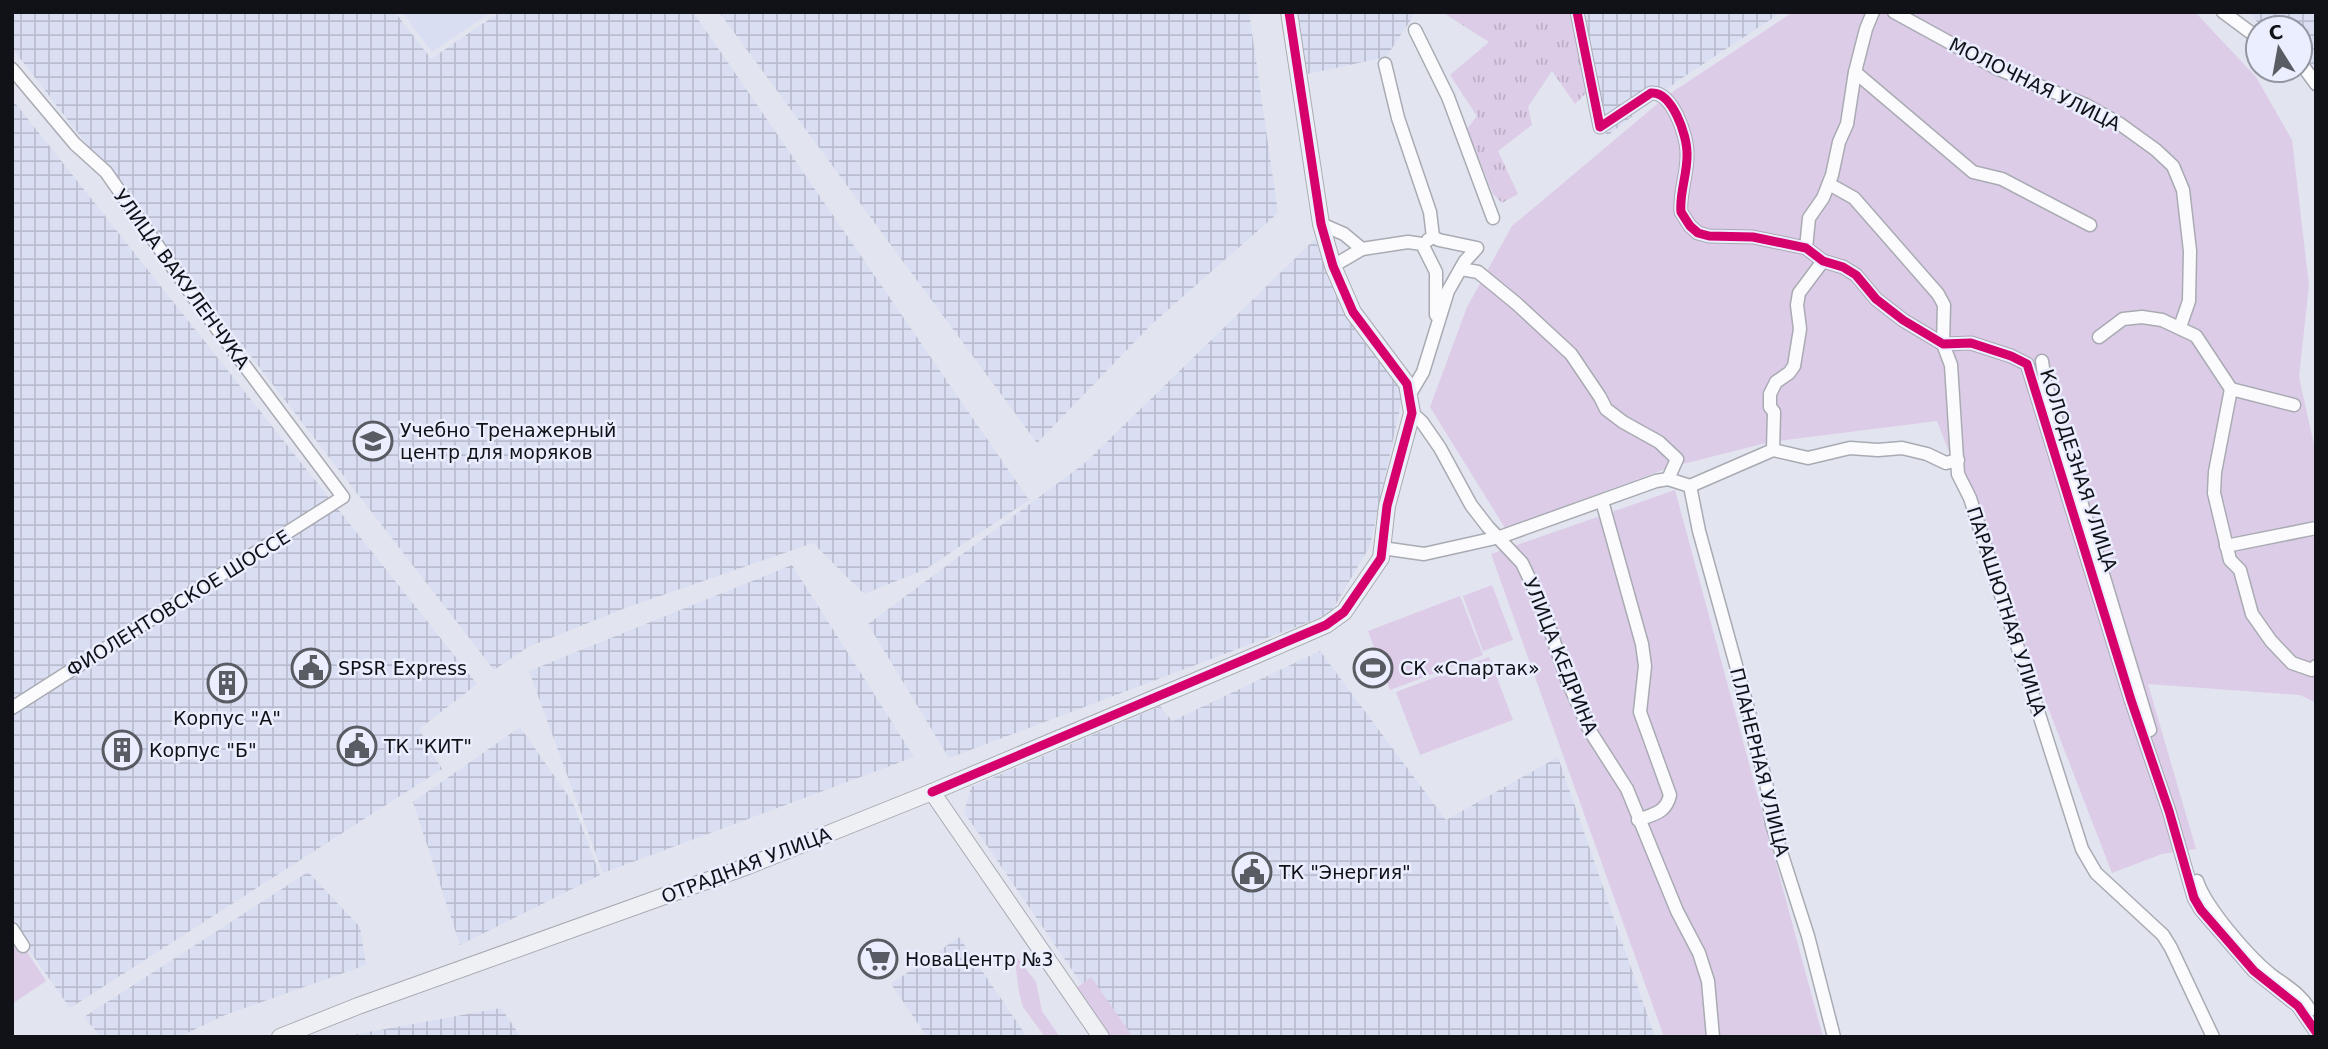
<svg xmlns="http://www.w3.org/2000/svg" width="2328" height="1049" viewBox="0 0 2328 1049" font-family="'DejaVu Sans',sans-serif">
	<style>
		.built { fill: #dadef2 }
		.industrial { fill: url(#industrial-grid) }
		.green { fill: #ddcce8 }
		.park { fill: url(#park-tufts) }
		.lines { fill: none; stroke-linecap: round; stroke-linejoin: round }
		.street-casing { stroke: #a9abb3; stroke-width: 15 }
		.secondary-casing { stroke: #a9abb3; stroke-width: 18 }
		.street { stroke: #fbfbfd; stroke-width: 12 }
		.secondary { stroke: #eef0f4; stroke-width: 16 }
		.cycleway-casing { stroke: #ebeefe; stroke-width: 13 }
		.cycleway { stroke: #d6006c; stroke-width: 9 }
		.labels { text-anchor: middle; stroke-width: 5; stroke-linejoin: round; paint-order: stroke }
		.street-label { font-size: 19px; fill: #111218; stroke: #ebeefe }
		.poi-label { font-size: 19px; fill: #111218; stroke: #ebeefe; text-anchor: start }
	</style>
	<defs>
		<pattern id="industrial-grid" width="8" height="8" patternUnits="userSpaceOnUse" patternTransform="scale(1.75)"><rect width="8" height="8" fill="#dadef2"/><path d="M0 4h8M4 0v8" fill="none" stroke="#babdcf"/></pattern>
		<pattern id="park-tufts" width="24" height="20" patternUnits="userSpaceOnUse" patternTransform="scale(1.75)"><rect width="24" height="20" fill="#ddcce8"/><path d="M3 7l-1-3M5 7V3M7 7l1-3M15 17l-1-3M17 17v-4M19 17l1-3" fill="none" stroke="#bdaec6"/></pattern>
	</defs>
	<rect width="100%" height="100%" fill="#e2e4ef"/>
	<!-- built -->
	<polygon class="built" points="402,12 491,12 432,52"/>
	<!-- industrial -->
	<g class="industrial">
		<polygon points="12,12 395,12 431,59 500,12 693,12 1029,500 926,569 864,594 813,543 628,607 528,647 494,670 12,48"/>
		<polygon points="719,12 1249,12 1278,213 1153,323 1037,443"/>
		<polygon points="1294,12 1416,12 1386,57 1303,75"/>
		<polygon points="1578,12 1782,12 1679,80 1607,136 1599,117"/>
		<polygon points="2249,12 2316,12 2316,90 2298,70 2300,28 2262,28"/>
		<polygon points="12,99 477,684 419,729 442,769 70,1008 12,926"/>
		<polygon points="1315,239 1343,311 1404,390 1370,546 1330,614 949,758 868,624 1085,463"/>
		<polygon points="792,565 914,757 603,873 529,671"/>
		<polygon points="1320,651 1446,820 1558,757 1655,1037 1118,1037 964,812 971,787 1160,706 1172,721"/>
		<polygon points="520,727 573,803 600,875 460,945 413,802"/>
		<polygon points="308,872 360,927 366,965 225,1015 179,1037 101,1037 84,1017"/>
		<polygon points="959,937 1027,1037 927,1037 891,984"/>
		<polygon points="501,1008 521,1037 346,1037 352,1035"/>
	</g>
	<!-- green -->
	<g class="green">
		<polygon points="1793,12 2195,12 2256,77 2292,140 2309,285 2299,377 2316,454 2316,703 2300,695 2148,684 2196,849 2162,854 2112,873 1937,421 1770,442 1671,467 1505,528 1430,407 1467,307 1512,226 1668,95"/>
		<polygon points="1675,490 1823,1037 1664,1037 1491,554"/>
		<polygon points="1492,585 1513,640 1483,651 1463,596"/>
		<polygon points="1460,596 1483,655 1390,690 1368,631"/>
		<polygon points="1489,657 1513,720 1420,755 1396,692"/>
		<polygon points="12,929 46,981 12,1004"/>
		<polygon points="1014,953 1036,982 1042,1011 1060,1037 1045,1037 1023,1007 1019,992"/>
		<polygon points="1091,977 1133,1037 1108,1037 1075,989"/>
	</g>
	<!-- park -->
	<polygon class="park" points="1442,12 1575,12 1591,88 1575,104 1552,71 1528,107 1532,125 1498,151 1518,194 1502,203 1493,194 1467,129 1477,116 1450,75 1489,42"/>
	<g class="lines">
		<defs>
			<g id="street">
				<path d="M 1577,12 L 1600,127 L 1651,93 C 1672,91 1687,135 1687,153 C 1688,173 1679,193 1681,212 L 1690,226 L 1698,233 L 1709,236 L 1753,237 L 1806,248 L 1823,261 L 1843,267 L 1856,275 L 1876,299 L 1903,320 L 1943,344 L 1971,343 L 2011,356 L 2027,364 L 2131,700 L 2169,811 L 2194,898 L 2201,910 L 2254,971 L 2298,1006 L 2316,1032"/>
				<polyline points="1894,12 1996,68 2086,105 2120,124 2156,150 2173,166 2183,190 2190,251 2189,301 2180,327"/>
				<polyline points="2223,12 2258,38"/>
				<polyline points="1415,30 1448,97 1493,218"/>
				<polyline points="2300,62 2316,84"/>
				<polyline points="1385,64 1398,118 1430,212 1433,237 1428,240"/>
				<polyline points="12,69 75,144 106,172 197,302 343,497 12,708"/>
				<polyline points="1855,72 1973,172 2002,179 2090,225"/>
				<polyline points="1829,184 1854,198 1938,294 1944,305 1943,344 1951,365 1958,474 1970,498 2082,849 2096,873 2163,935 2171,948 2213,1037"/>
				<polyline points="1321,224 1344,234 1362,249 1408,242 1422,244 1436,272 1436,315"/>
				<polyline points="1806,248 1809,218 1823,198 1832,175 1839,142 1847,124 1855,72 1866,29 1873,12"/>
				<polyline points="1333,266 1362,249"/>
				<polyline points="1461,269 1478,272 1517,304 1571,354 1600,397 1606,409 1623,422 1659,442 1677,459 1668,479"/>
				<polyline points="2099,337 2123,319 2142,317 2162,320 2196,336 2231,389 2294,405"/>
				<polyline points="2042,361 2045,382 2150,730"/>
				<polyline points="2231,389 2215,472 2214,493 2230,560 2240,570 2252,614 2271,641 2292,663 2312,670 2316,666"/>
				<polyline points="1410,394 1423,372 1448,291 1465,261 1477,248 1439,240 1433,237"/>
				<polyline points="1412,413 1422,422 1440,448 1471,505 1488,527 1522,563 1540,601 1568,682 1590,731 1627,789 1677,911 1699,953 1708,981 1713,1037"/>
				<polyline points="1773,450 1774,412 1770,407 1770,394 1776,382 1789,373 1794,366 1800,329 1797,305 1799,293 1823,261"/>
				<polyline points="1690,486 1699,531 1750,716 1756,747 1766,781 1772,824 1808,936 1834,1037"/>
				<path d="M 1602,501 L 1642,644 L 1645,666 L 1640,712 L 1670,795 C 1666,813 1654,814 1638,820"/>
				<polyline points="2226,546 2316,528"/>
				<polyline points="1382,548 1424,554 1500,537 1656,481 1668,479 1690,486 1773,450 1808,458 1850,448 1878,450 1902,448 1927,454 1946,463 1958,460"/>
				<path d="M 2197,881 C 2206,908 2248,956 2270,974 C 2287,987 2299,992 2310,1010"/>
				<polyline points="12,929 23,946"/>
			</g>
			<g id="secondary">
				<polyline points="932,792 1101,1037"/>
				<polyline points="280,1037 358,1006 748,866 932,792 1252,657 1326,625 1344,612 1381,558 1387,506 1412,413 1407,384 1353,312 1333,266 1321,224 1289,12"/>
			</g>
		</defs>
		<!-- street casing -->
		<use href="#street" class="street-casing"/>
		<!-- secondary casing -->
		<use href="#secondary" class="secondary-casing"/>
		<!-- street -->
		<use href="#street" class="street"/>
		<!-- secondary -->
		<use href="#secondary" class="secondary"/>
		<defs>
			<g id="cycleway">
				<path d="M 1577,12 L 1600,127 L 1651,93 C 1672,91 1687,135 1687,153 C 1688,173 1679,193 1681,212 L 1690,226 L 1698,233 L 1709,236 L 1753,237 L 1806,248 L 1823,261 L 1843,267 L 1856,275 L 1876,299 L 1903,320 L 1943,344 L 1971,343 L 2011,356 L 2027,364 L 2131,700 L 2169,811 L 2194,898 L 2201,910 L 2254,971 L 2298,1006 L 2316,1032"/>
				<polyline points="932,792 1326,625 1344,612 1381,558 1387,506 1412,413 1407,384 1353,312 1333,266 1321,224 1289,12"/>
			</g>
		</defs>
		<!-- cycleway casing -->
		<use href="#cycleway" class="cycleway-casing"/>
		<!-- cycleway -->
		<use href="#cycleway" class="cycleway"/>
	</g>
	<!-- icons -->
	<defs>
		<symbol id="school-ring" viewBox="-11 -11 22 22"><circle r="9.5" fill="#ebeefe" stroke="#5a5c63" stroke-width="1.5"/><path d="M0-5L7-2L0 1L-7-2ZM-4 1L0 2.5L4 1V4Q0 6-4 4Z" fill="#5a5c63"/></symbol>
		<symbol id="civic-ring" viewBox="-11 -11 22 22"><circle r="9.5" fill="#ebeefe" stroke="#5a5c63" stroke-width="1.5"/><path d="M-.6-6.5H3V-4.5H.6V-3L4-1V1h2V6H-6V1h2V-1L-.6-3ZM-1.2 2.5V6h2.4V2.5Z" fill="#5a5c63"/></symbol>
		<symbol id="stadium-ring" viewBox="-11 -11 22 22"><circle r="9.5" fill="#ebeefe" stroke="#5a5c63" stroke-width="1.5"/><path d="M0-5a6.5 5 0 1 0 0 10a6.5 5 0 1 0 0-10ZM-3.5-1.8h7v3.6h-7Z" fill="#5a5c63"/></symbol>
		<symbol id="building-ring" viewBox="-11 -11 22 22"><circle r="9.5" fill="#ebeefe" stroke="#5a5c63" stroke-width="1.5"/><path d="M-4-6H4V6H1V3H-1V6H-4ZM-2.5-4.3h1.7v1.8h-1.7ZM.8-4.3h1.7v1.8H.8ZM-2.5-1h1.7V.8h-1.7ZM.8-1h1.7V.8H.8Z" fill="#5a5c63"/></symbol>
		<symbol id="supermarket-ring" viewBox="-11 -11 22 22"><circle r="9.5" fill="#ebeefe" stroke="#5a5c63" stroke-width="1.5"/><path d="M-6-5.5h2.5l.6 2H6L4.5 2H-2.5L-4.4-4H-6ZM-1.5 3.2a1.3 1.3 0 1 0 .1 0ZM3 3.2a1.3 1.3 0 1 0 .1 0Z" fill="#5a5c63"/></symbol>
	</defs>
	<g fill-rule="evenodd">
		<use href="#school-ring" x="351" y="419" width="44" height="44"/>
		<use href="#civic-ring" x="289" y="646" width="44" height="44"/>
		<use href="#stadium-ring" x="1351" y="646" width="44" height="44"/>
		<use href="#building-ring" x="205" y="661" width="44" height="44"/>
		<use href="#civic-ring" x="335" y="724" width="44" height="44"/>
		<use href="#building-ring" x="100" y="728" width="44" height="44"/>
		<use href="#civic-ring" x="1230" y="850" width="44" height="44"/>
		<use href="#supermarket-ring" x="856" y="937" width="44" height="44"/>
	</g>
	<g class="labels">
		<!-- street labels -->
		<g class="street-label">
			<text transform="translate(2035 84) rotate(26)" y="7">МОЛОЧНАЯ УЛИЦА</text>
			<text transform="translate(182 279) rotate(54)" y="7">УЛИЦА ВАКУЛЕНЧУКА</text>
			<text transform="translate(2079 470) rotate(72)" y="7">КОЛОДЕЗНАЯ УЛИЦА</text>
			<text transform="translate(178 603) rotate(-32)" y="7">ФИОЛЕНТОВСКОЕ ШОССЕ</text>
			<text transform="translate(2007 611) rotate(72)" y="7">ПАРАШЮТНАЯ УЛИЦА</text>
			<text transform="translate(1561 656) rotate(68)" y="7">УЛИЦА КЕДРИНА</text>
			<text transform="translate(1760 762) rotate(76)" y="7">ПЛАНЕРНАЯ УЛИЦА</text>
			<text transform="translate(746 865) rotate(-21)" y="7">ОТРАДНАЯ УЛИЦА</text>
		</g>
		<!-- poi labels -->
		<g class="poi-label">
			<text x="400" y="437">Учебно Тренажерный<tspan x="400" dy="22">центр для моряков</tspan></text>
			<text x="338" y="675">SPSR Express</text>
			<text x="1400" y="675">СК «Спартак»</text>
			<text x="227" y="725" text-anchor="middle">Корпус "А"</text>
			<text x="384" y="753">ТК "КИТ"</text>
			<text x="149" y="757">Корпус "Б"</text>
			<text x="1279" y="879">ТК "Энергия"</text>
			<text x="905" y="966">НоваЦентр №3</text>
		</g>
	</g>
	<!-- border -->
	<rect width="2328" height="1049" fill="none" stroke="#111218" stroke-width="28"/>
	<!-- north arrow -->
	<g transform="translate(2279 49) rotate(349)"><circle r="33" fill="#ebeefe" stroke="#9496a2" stroke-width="2"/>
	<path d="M0-5L12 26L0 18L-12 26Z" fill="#5a5c63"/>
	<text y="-10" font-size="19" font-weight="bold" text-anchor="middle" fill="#111218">С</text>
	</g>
</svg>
